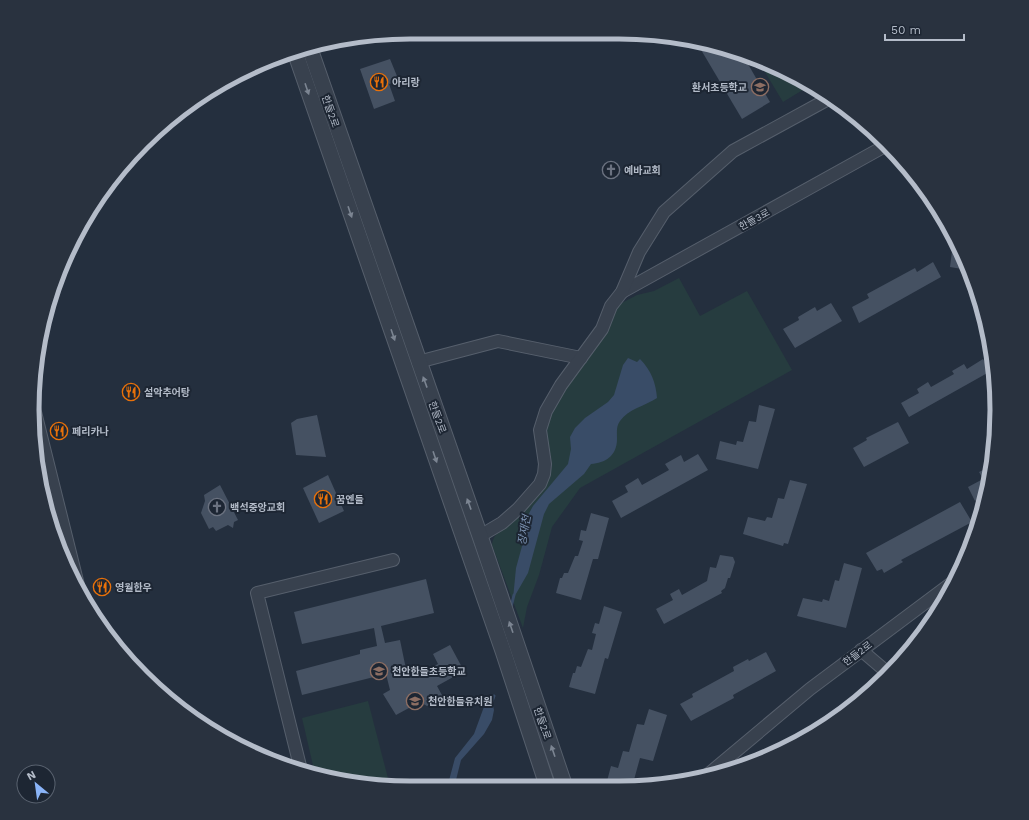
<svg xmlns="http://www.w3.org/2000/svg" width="1029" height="820" viewBox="0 0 1029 820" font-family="'Work Sans','Noto Sans KR',sans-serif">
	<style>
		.green { fill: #263c3f }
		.water { fill: #394c67 }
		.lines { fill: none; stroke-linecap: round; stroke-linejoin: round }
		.stream { stroke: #394c67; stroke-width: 3 }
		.building { fill: #455162 }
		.minor-casing { stroke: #565f6c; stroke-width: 14 }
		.tertiary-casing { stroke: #565f6c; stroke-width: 17 }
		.minor { stroke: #38414e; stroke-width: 12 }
		.tertiary { stroke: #38414e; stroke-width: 15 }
		.oneway { fill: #7c8592 }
		.labels { text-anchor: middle; stroke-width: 4; stroke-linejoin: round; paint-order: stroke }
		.poi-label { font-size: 10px; font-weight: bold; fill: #b4bcc9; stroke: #1d2633; text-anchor: start }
		.street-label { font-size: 10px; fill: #b4bcc9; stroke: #1d2633 }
		.water-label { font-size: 11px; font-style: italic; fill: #7c92b1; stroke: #1d2633 }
		.rim { fill: none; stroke: #b4bcc9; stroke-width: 5 }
	</style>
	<rect width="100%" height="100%" fill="#242f3e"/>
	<!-- green -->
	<g class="green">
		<polygon points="757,59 808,83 811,85 783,102"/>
		<path d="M 679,278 L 700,316 L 747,291 L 792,370 L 580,488 L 552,527 L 539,575 L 527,607 L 523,628 L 492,545 C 494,530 505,530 514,521 C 525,512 536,498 544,486 C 559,460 547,457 547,433 C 547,423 550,415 554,406 L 608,331 L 618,305 L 637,295 L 654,291 Z"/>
		<polygon points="368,701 390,786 336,781 315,774 302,718"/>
	</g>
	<!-- water -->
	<g class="water">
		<path d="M 628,358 L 637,362 L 640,359 C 651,370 656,383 657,398 C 645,406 628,409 620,421 C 616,426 617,433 617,439 C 617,456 605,463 591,464 L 584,474 L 549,504 L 544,514 L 528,573 L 513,599 L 516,568 L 524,539 L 526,519 L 533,506 L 568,464 L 571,449 L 570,437 L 575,428 L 585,418 L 608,402 L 614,395 L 623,365 Z"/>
		<polygon points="492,701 494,710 492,720 484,734 461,760 454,788 447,788 455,758 474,734 485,704"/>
	</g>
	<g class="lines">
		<!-- stream -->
		<g class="stream">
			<polyline points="511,607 514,595"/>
			<polyline points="491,704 494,696"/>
		</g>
	</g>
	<!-- building -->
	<g class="building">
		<polygon points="697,43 741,52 770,102 742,119"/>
		<polygon points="390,59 399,81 389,84 395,101 374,109 360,69"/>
		<polygon points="952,251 960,251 968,270 950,267"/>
		<polygon points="933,262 941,277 859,323 852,307 869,298 867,294 915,268 917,272"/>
		<polygon points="831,303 842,321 795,348 783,329 799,320 798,317 815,307 817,311"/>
		<polygon points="983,359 991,371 909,417 901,403 919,393 917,389 928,382 931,387 954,374 952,371 964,364 967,369"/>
		<polygon points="759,405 775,409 758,469 716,459 720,441 736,445 737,441 743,442 749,421 756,422"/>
		<polygon points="317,415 326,457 296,455 291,423 297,419"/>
		<polygon points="898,422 909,443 864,467 853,448 867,440 866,438"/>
		<polygon points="698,454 708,470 621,518 612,501 628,492 625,486 638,478 642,485 669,470 665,464 681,455 684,462"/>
		<polygon points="991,466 986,495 975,501 968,487 983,479 979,472"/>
		<polygon points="328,475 344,511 319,523 303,488"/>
		<polygon points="790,480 807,484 788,544 784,543 783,546 743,534 748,517 765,521 767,517 772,518 778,498 784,499"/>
		<polygon points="220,485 238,520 234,522 233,528 228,525 216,531 213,527 209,529 201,513 205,501 204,495"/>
		<polygon points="960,502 972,522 901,560 903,562 884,573 882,569 877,571 866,553"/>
		<polygon points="591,513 609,518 598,559 593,559 581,600 556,593 560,578 562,578 564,573 568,573 575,556 578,556 583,541 579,540 581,530 586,531"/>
		<polygon points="720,555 733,557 735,562 730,578 728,578 725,588 721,591 722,593 664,624 656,609 673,600 670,594 679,589 682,595 707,581 710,567 716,568"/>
		<polygon points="844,563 862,568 846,628 797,616 803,598 822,602 823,599 829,601 835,580 839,581"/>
		<polygon points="426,579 434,613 381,626 385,643 400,640 407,674 424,671 438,664 433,654 450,645 464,671 437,686 443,697 427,706 420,702 396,715 383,694 390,690 386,674 302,695 296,671 360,654 360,650 377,646 374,628 302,644 294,612"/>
		<polygon points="604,606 622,612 608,659 605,658 595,694 569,687 573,673 575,673 577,666 581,667 588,649 592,650 596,634 592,633 595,623 599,624"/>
		<polygon points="766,652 776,671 733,695 734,698 691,721 680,704 693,697 692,694 734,671 733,667 748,659 749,661"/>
		<polygon points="649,709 667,715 653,761 640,758 632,787 613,787 614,782 607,781 611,766 618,768 623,751 629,752 637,724 644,725"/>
	</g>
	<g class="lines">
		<defs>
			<g id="minor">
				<polyline points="622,292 885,146"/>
				<polyline points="418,362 498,341 581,358"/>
				<polyline points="33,404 80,593"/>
				<polyline points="40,473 53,528"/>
				<polyline points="480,536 502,523 518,509 540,484 544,474 545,464 540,430 546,411 561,385 602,329 611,306 622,292 639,252 664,212 733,151 830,98"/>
				<polyline points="861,650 888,673"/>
				<polyline points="301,770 257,593 393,560"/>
				<polyline points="705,777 810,689 957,579"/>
			</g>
			<g id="tertiary">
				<polyline points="309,46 480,536 565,787"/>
				<polyline points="295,52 503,651 548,788"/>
			</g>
		</defs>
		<!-- minor casing -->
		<use href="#minor" class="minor-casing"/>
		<!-- tertiary casing -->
		<use href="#tertiary" class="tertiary-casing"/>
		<!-- minor -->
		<use href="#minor" class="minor"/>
		<!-- tertiary -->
		<use href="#tertiary" class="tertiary"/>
	</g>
	<!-- one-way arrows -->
	<defs><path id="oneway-solid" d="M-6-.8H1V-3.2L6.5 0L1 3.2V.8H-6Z"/></defs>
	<g class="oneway">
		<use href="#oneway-solid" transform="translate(307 89) rotate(71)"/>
		<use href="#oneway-solid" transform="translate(350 212) rotate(71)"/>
		<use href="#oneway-solid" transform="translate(393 335) rotate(71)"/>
		<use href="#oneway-solid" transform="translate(425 382) rotate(-110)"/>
		<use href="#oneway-solid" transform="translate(435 457) rotate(71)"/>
		<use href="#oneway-solid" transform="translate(469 504) rotate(-110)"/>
		<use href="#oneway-solid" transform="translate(511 627) rotate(-109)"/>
		<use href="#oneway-solid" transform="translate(553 751) rotate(-109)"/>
	</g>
	<!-- icons -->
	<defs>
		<symbol id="restaurant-ring" viewBox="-11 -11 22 22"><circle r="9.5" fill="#1d2633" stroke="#e8710a" stroke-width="1.5"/><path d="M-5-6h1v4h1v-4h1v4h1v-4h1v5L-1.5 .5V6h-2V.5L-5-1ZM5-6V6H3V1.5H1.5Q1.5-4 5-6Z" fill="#e8710a"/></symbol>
		<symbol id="school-ring" viewBox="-11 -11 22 22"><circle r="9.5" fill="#1d2633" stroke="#8d6e63" stroke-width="1.5"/><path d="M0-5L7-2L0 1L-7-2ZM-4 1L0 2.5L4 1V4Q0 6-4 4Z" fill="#8d6e63"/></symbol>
		<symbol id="church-ring" viewBox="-11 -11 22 22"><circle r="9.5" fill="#1d2633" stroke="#6b7280" stroke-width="1.5"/><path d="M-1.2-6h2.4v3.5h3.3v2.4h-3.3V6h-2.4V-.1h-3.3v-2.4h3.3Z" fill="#6b7280"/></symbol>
	</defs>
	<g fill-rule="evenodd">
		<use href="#restaurant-ring" x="369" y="72" width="20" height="20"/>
		<use href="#school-ring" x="750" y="77" width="20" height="20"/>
		<use href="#church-ring" x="601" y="160" width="20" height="20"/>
		<use href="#restaurant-ring" x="121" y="382" width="20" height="20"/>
		<use href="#restaurant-ring" x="49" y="421" width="20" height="20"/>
		<use href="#restaurant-ring" x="313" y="489" width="20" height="20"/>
		<use href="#church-ring" x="207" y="497" width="20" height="20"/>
		<use href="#restaurant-ring" x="92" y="577" width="20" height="20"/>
		<use href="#school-ring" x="369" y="661" width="20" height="20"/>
		<use href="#school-ring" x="405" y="691" width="20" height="20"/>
	</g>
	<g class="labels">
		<!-- poi labels -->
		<g class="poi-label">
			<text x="392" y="86">아리랑</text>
			<text x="747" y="91" text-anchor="end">환서초등학교</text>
			<text x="624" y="174">예바교회</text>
			<text x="144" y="396">설악추어탕</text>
			<text x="72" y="435">페리카나</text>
			<text x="336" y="503">꿈엔들</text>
			<text x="230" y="511">백석중앙교회</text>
			<text x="115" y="591">영월한우</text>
			<text x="392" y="675">천안한들초등학교</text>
			<text x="428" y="705">천안한들유치원</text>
		</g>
		<!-- street labels -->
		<g class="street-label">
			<text transform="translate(331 111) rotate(71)" y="4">한들2로</text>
			<text transform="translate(754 219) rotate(-29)" y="4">한들3로</text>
			<text transform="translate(438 417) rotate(70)" y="4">한들2로</text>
			<text transform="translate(857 653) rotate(-37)" y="4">한들2로</text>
			<text transform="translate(543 723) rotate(71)" y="4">한들2로</text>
		</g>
		<!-- water labels -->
		<g class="water-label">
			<text transform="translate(524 530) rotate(-80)" y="4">장재천</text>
		</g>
	</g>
	<!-- crop -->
	<path d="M0 0H1029V820H0ZM410 39H619A371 371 0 0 1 990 410V410A371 371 0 0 1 619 781H410A371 371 0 0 1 39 410V410A371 371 0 0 1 410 39Z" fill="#29323f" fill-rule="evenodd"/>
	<path class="rim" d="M410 39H619A371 371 0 0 1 990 410V410A371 371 0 0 1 619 781H410A371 371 0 0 1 39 410V410A371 371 0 0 1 410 39Z"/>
	<!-- north arrow -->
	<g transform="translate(36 784) rotate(331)"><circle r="19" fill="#1d2633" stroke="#59626f"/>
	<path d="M0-3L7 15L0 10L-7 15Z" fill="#8ab4f8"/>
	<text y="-6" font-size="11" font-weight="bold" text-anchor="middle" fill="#b4bcc9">N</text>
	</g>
	<!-- scale -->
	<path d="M885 34v6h79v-6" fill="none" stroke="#b4bcc9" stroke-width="2"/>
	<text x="891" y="34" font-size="12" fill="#b4bcc9" stroke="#1d2633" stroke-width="3" paint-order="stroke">50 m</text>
</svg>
